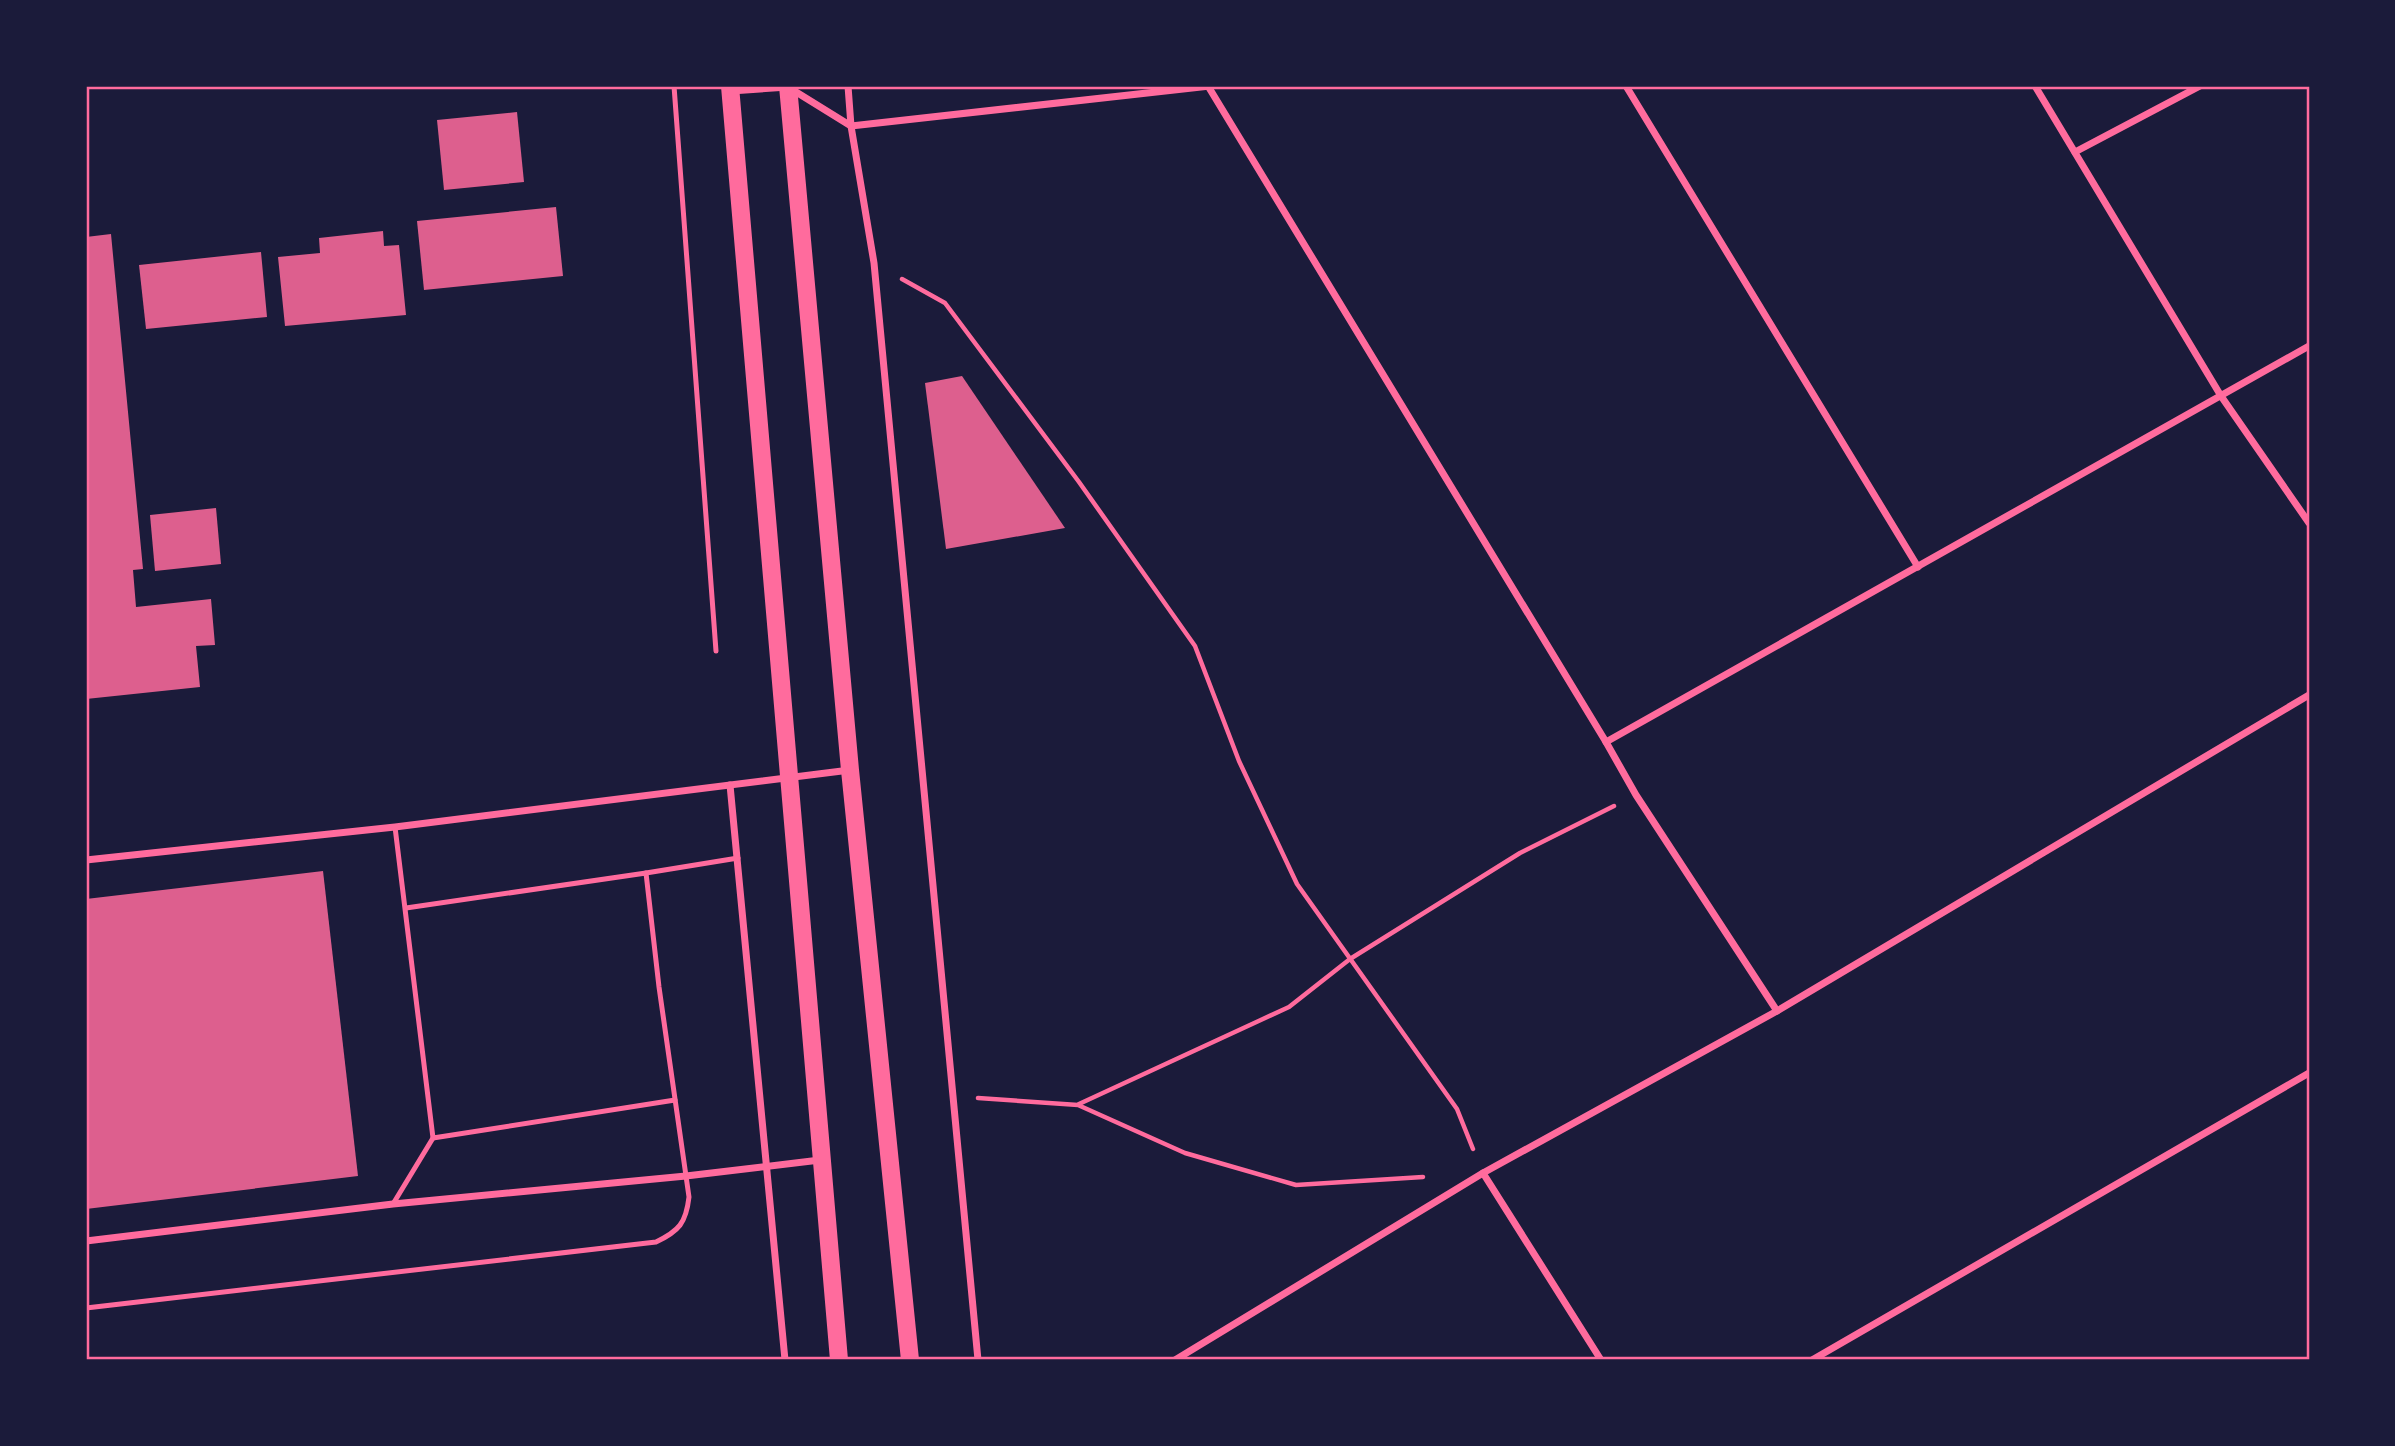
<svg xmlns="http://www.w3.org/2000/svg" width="2395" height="1446" viewBox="0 0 2395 1446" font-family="'Archivo Narrow',sans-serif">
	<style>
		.building { fill: #dd5f8e }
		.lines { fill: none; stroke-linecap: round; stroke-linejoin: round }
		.path { stroke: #ff6b9d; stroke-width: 4.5 }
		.service { stroke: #ff6b9d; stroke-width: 5 }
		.minor { stroke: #ff6b9d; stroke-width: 7 }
		.primary { stroke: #ff6b9d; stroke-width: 18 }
		.neatline { fill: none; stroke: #ff6b9d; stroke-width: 2.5 }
	</style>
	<rect width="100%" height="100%" fill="#1b1b3a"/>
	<!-- building -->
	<g class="building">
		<polygon points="517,112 524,182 444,190 437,120"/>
		<polygon points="556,207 563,276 424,290 417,221"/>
		<polygon points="383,231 384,246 399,245 406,315 285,326 278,257 320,253 319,238"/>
		<polygon points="111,234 143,569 133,570 136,607 211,599 215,645 196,646 200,687 86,699 86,237"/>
		<polygon points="261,252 267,317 146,329 139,265"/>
		<polygon points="962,376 1065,528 946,549 925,383"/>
		<polygon points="216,508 221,564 155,571 150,515"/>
		<polygon points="323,871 358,1176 86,1209 86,899"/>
	</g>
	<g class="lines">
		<!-- path -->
		<g class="path">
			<polyline points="902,279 945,303 1079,482 1195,646 1239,761 1297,884 1457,1109 1473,1149"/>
			<polyline points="978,1098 1078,1105 1185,1153 1296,1185 1423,1177"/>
			<polyline points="1079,1104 1289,1007 1350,959 1520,853 1614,806"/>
		</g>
		<!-- service -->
		<g class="service">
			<polyline points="674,86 716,651"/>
			<polyline points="395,827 433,1138 675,1100"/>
			<polyline points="646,873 738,858"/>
			<polyline points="393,1204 433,1138"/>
			<path d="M 86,1308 L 656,1242 C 679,1231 686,1223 689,1197 L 659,987 L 646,873 L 406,908"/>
		</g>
		<!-- minor -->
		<g class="minor">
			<polyline points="848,86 851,126 874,263 978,1360"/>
			<polyline points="1208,86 1606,742 1636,795 1777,1011"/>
			<polyline points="1626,86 1918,567"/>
			<polyline points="2035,86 2221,396 2309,523"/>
			<polyline points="731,91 788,87 851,126 1210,86"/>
			<polyline points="2075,152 2200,86"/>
			<polyline points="1606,742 2309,346"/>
			<polyline points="730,785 785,1360"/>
			<polyline points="86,860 395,827 850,770"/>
			<polyline points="1483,1173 1601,1360"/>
			<polyline points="86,1241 393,1204 686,1176 820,1160"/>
			<polyline points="1175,1360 1483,1173 1777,1011 2309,695"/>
			<polyline points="1812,1360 2309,1073"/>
		</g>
		<!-- primary -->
		<g class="primary">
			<polyline points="730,86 839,1360"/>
			<polyline points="788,86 850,770 910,1360"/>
		</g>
	</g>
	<!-- border -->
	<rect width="2395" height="1446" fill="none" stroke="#1b1b3a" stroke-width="175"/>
	<rect x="88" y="88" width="2220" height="1270" class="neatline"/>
</svg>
